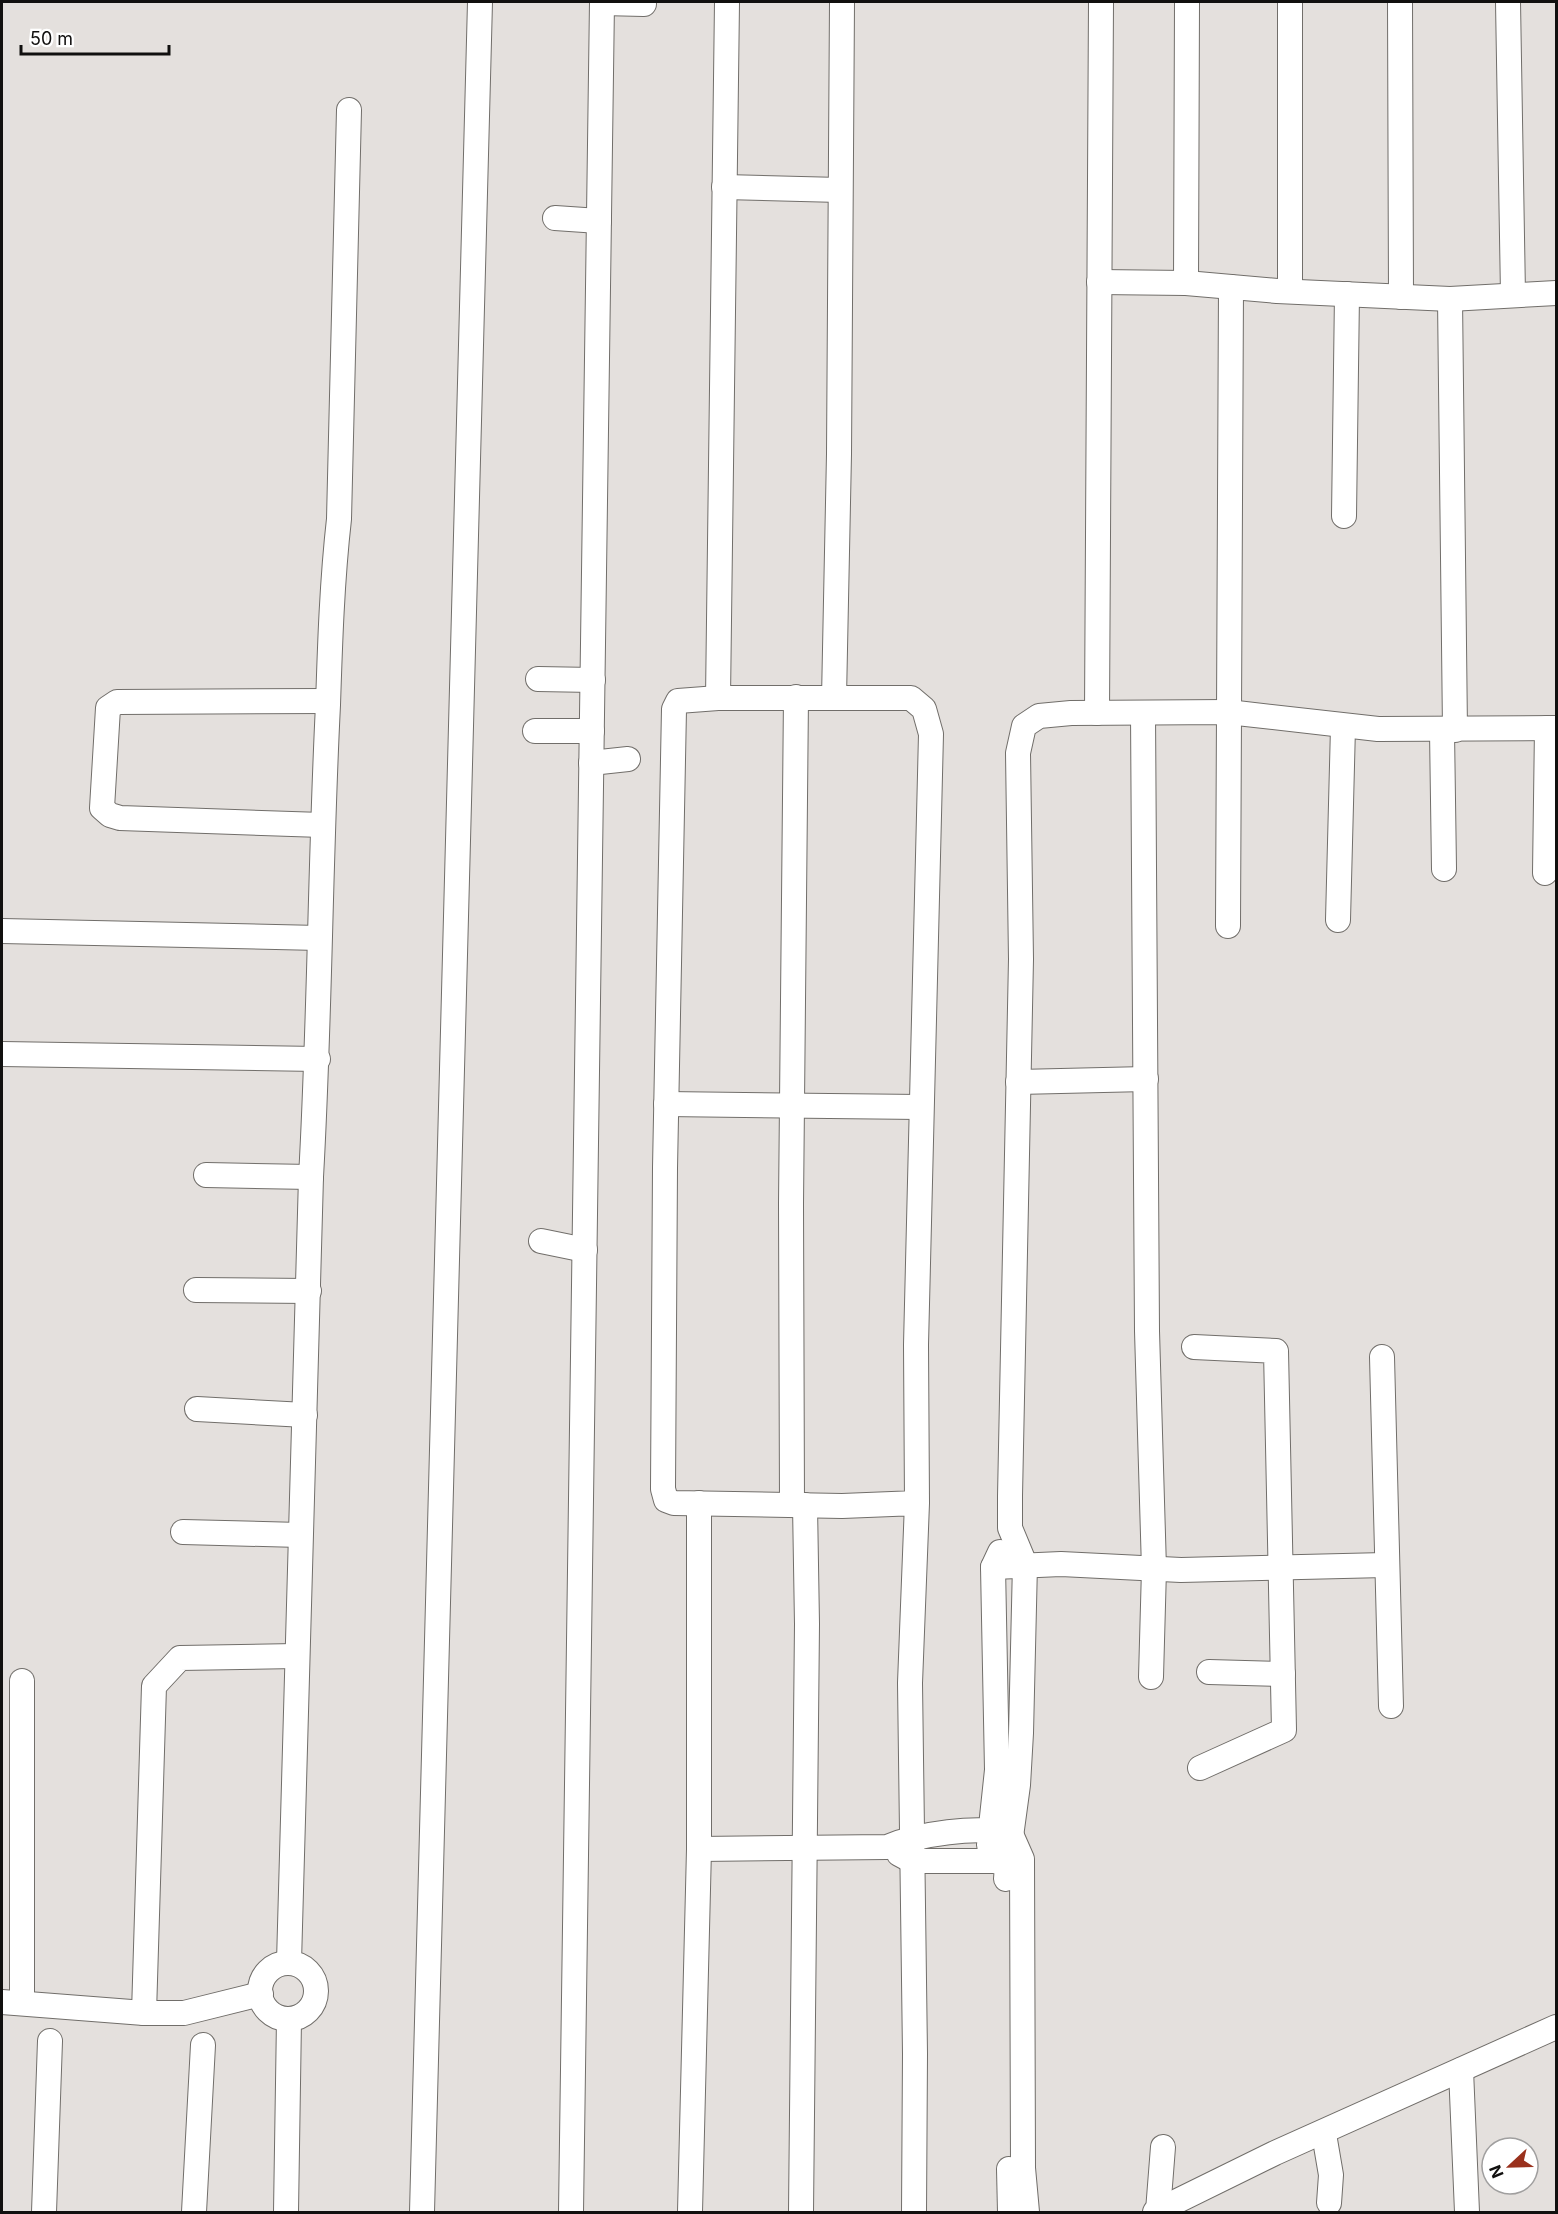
<svg xmlns="http://www.w3.org/2000/svg" width="1558" height="2214" viewBox="0 0 1558 2214" font-family="Inter,sans-serif">
	<style>
		.lines { fill: none; stroke-linecap: round; stroke-linejoin: round }
		.minor-casing { stroke: #716e6a; stroke-width: 26 }
		.minor { stroke: #fff; stroke-width: 24 }
	</style>
	<rect width="100%" height="100%" fill="#e4e0dd"/>
	<g class="lines">
		<defs>
			<g id="minor">
				<polyline points="1400,2 1401,297"/>
				<polyline points="1508,2 1513,295"/>
				<polyline points="602,3 644,4"/>
				<polyline points="724,187 840,190"/>
				<polyline points="555,218 599,221"/>
				<polyline points="1099,282 1186,283 1277,291 1450,299 1556,293"/>
				<polyline points="1186,283 1187,2"/>
				<polyline points="1290,291 1290,2"/>
				<polyline points="1450,299 1455,730"/>
				<polyline points="1344,516 1347,294"/>
				<polyline points="538,679 593,680"/>
				<polyline points="718,698 727,2"/>
				<polyline points="834,698 839,454 842,2"/>
				<polyline points="1097,713 1101,2"/>
				<polyline points="1143,713 1147,1331 1154,1569 1151,1677"/>
				<polyline points="535,731 592,731"/>
				<polyline points="1442,731 1444,869"/>
				<polyline points="591,763 628,759"/>
				<polyline points="322,825 120,818 110,815 102,808 108,708 117,702 328,701"/>
				<polyline points="1545,873 1547,728"/>
				<polyline points="1338,920 1343,727"/>
				<polyline points="1228,926 1231,287"/>
				<polyline points="2,931 319,938"/>
				<polyline points="2,1054 318,1059"/>
				<polyline points="1018,1082 1146,1079"/>
				<polyline points="666,1104 920,1107"/>
				<polyline points="206,1175 311,1177"/>
				<polyline points="541,1241 585,1250"/>
				<polyline points="196,1290 309,1291"/>
				<polyline points="1194,1347 1276,1351 1284,1730 1200,1768"/>
				<polyline points="1382,1357 1391,1706"/>
				<polyline points="197,1409 305,1415"/>
				<polyline points="792,1504 791,1204 796,697"/>
				<polyline points="183,1532 300,1535"/>
				<polyline points="993,1567 1061,1564 1181,1570 1385,1565"/>
				<polyline points="1209,1672 1283,1674"/>
				<polyline points="989,1845 997,1770 993,1567 1000,1552"/>
				<path d="M 699,1849 L 887,1847 C 919,1834 977,1825 1011,1834 L 1022,1859 L 1023,2168 L 1027,2212"/>
				<polyline points="899,1854 912,1861 996,1861 1007,1866 1006,1879"/>
				<polyline points="1007,1866 1018,1785 1021,1733 1025,1564 1010,1528 1010,1496 1021,959 1018,753 1024,726 1039,716 1071,713 1228,712 1378,729 1556,728"/>
				<path d="M 289,1962 L 311,1177 C 320,1020 320,862 328,705 C 330,643 332,581 339,519 L 349,110"/>
				<circle cx="288" cy="1991" r="28"/>
				<polyline points="2,2002 144,2013 184,2013 261,1994"/>
				<polyline points="22,2003 22,1681"/>
				<polyline points="144,2013 154,1686 180,1658 296,1656"/>
				<polyline points="1461,2070 1467,2212"/>
				<polyline points="1324,2134 1331,2175 1329,2203"/>
				<polyline points="1009,2169 1010,2212"/>
				<polyline points="1158,2211 1163,2147"/>
				<polyline points="44,2212 50,2041"/>
				<polyline points="194,2212 203,2045"/>
				<polyline points="286,2212 289,2019"/>
				<polyline points="422,2212 480,2"/>
				<polyline points="571,2212 602,2"/>
				<polyline points="690,2212 699,1849 699,1503"/>
				<polyline points="801,2212 807,1624 805,1505"/>
				<polyline points="914,2212 915,2054 910,1683 917,1503 916,1345 931,734 924,709 911,698 718,698 678,701 674,709 665,1168 663,1489 666,1500 674,1503 842,1506 917,1503"/>
				<polyline points="1155,2212 1275,2153 1556,2027"/>
			</g>
		</defs>
		<!-- minor casing -->
		<use href="#minor" class="minor-casing"/>
		<!-- minor -->
		<use href="#minor" class="minor"/>
	</g>
	<!-- border -->
	<rect width="1558" height="2214" fill="none" stroke="#11100f" stroke-width="6"/>
	<!-- north arrow -->
	<g transform="translate(1510 2166) rotate(248)"><circle r="28" fill="#ffffff" stroke="#a09f9f" stroke-width="1.5"/>
	<path d="M0-4.5L10 22L0 15L-10 22Z" fill="#9a311d"/>
	<text y="-9" font-size="16" font-weight="bold" text-anchor="middle" fill="#11100f">N</text>
	</g>
	<!-- scale -->
	<path d="M21 45v9h148v-9" fill="none" stroke="#11100f" stroke-width="3"/>
	<text x="30" y="45" font-size="18" fill="#11100f" stroke="#ffffff" stroke-width="4.5" paint-order="stroke">50 m</text>
</svg>
